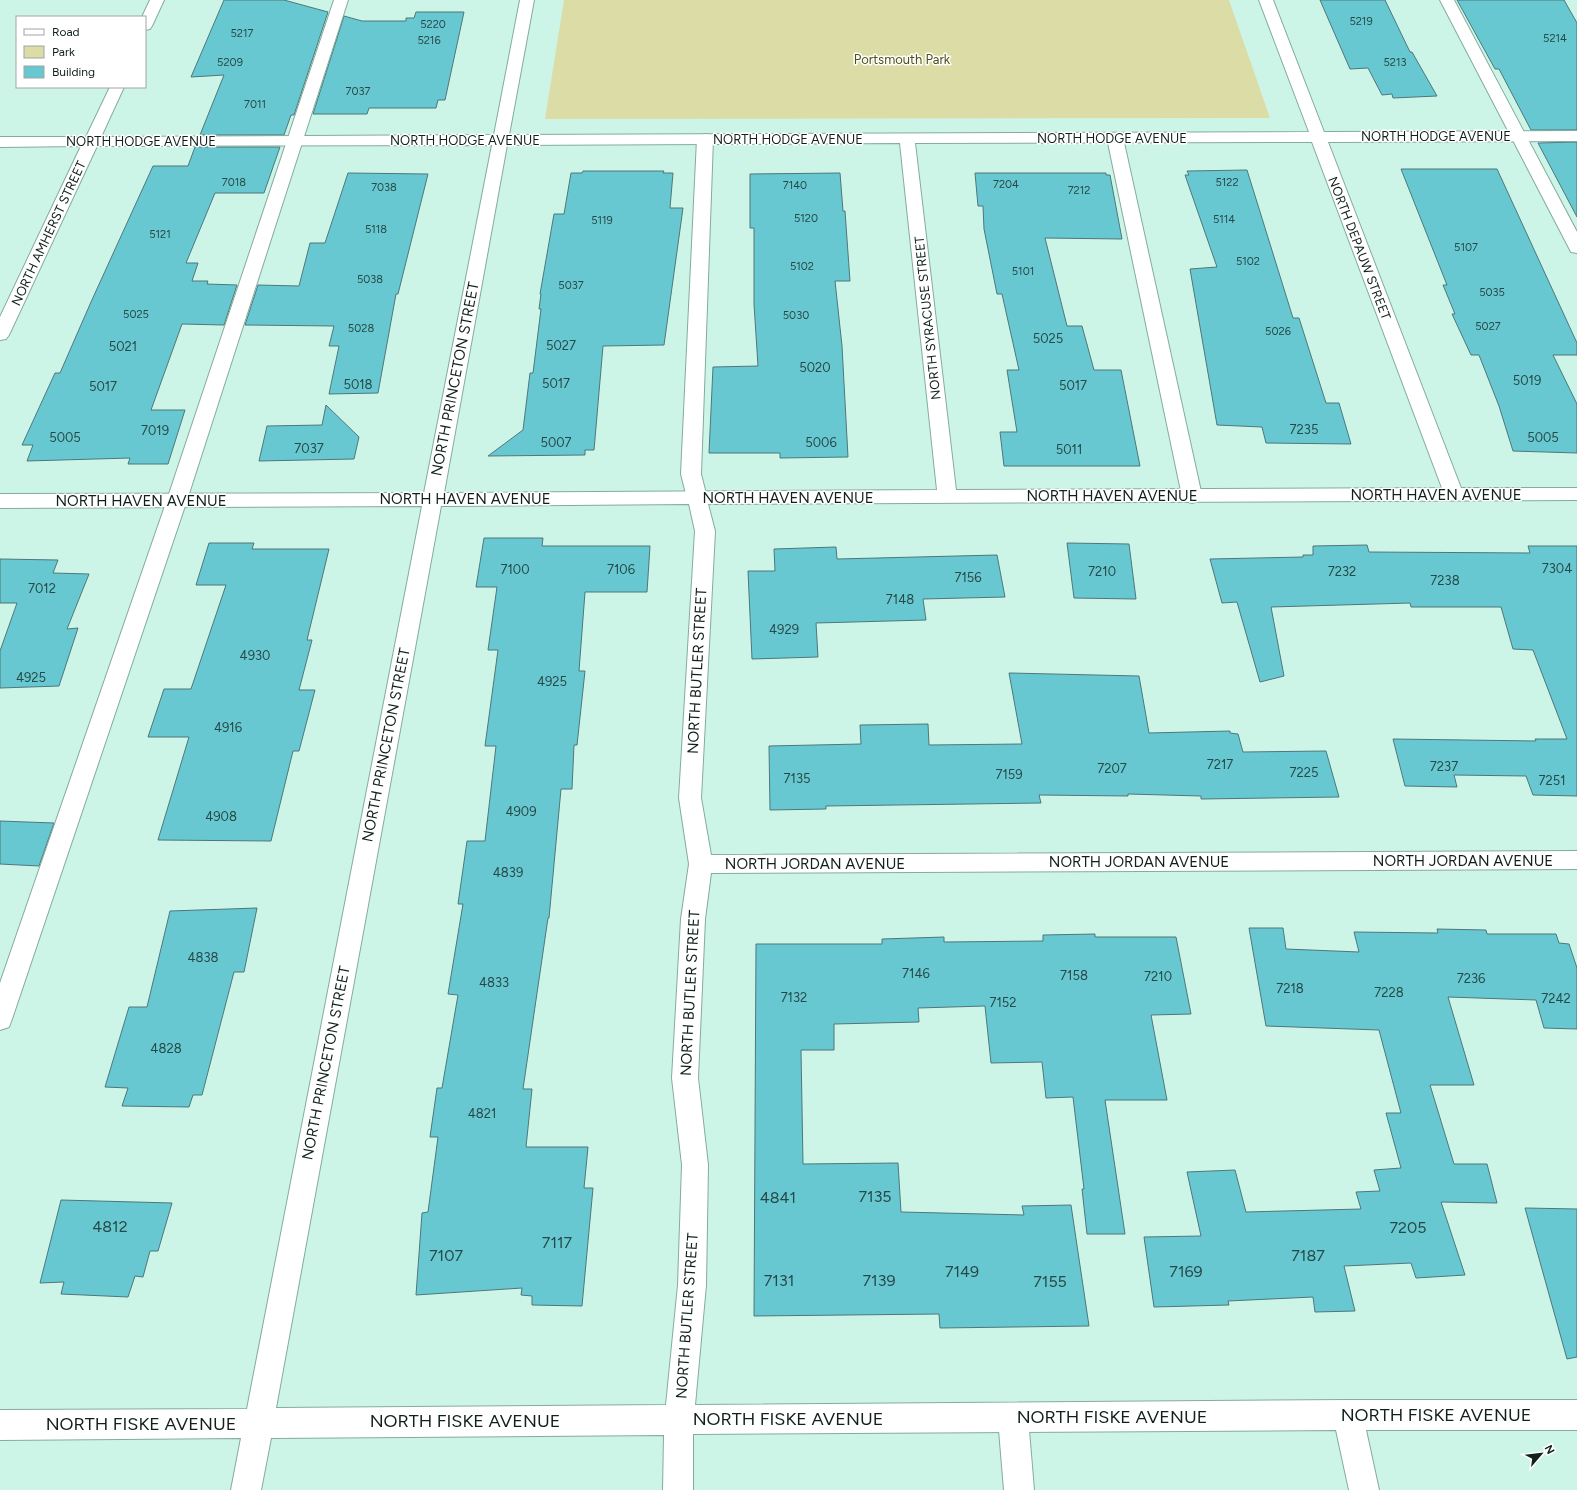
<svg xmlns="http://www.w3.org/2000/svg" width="1577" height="1490" viewBox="0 0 1577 1490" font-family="Figtree,sans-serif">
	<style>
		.green { fill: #dcdda6 }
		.building { fill: #68c8d1; stroke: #4e777b }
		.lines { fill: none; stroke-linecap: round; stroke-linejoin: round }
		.service-casing { stroke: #85ab9e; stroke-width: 2 }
		.minor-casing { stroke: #85ab9e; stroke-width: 2 }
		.service { fill: #fff; fill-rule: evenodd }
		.minor { fill: #fff; fill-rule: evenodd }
		.labels { text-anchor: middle; stroke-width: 3; stroke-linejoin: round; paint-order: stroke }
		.far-number-label { font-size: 11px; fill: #274a48 }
		.far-park-label { font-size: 13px; fill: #4d4e19; stroke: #fff }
		.far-street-label { font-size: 13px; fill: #11201b; stroke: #fff }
		.number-label { font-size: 13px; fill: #274a48 }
		.street-label { font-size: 15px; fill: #11201b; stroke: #fff }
		.near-number-label { font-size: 16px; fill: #274a48 }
		.near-street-label { font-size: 18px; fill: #11201b; stroke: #fff }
	</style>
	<rect width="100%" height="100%" fill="#ccf5e7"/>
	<!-- green -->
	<polygon class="green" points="564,0 1229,0 1270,118 545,119"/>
	<!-- building -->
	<g class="building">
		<polygon points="224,0 284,0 328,12 294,115 291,115 284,135 200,135 224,75 191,77"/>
		<polygon points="1320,0 1385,0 1410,52 1412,52 1437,96 1393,98 1392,94 1382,95 1368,68 1350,69"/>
		<polygon points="1457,0 1564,0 1577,23 1577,130 1531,130 1499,69 1495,69"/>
		<polygon points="416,12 464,12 445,100 438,100 436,108 369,108 367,114 313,114 344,16 362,21 406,21 406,18 414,18"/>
		<polygon points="1577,142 1577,217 1538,143"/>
		<polygon points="195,147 280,147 264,193 215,193 186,263 198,263 192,281 208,281 207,284 237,285 224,325 182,324 151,410 185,410 168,464 128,464 130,458 27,461 33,445 22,445 55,373 60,373 91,302 153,166 188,166"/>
		<polygon points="1401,169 1497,169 1577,343 1577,355 1553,355 1577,404 1577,453 1513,451 1499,406 1479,355 1471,355 1452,314 1455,314 1443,285 1447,285"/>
		<polygon points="1247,170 1293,318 1299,318 1326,403 1339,403 1351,444 1266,443 1262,427 1217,425 1190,269 1217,267 1185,175 1189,175 1187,171"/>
		<polygon points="583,171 664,171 663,173 673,173 670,208 683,208 664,345 603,346 594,450 585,450 585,455 488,456 523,430 530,373 533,373 541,309 539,309 541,294 540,294 554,214 564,214 571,173 582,173"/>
		<polygon points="348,173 428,174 398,294 396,294 378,393 329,394 339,346 329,346 334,326 245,325 258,285 299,286 310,243 325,243"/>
		<polygon points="840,173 843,211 845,211 850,281 835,281 842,346 848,457 780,458 780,453 709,453 713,367 758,366 754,304 754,228 750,228 750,174"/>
		<polygon points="975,173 1106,173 1106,175 1110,175 1122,239 1045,238 1067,326 1082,326 1094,370 1121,370 1140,466 1004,466 1000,432 1017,432 1007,370 1019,370 1002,294 997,294 984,229 983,206 978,206"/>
		<polygon points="326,405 359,437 354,459 259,461 267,426 322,425"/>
		<polygon points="484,538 543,538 542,546 650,546 647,592 585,592 579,671 585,671 577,745 574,745 572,789 561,789 549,918 548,918 523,1089 532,1089 526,1147 588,1147 584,1188 593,1188 582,1306 532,1305 532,1296 521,1295 522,1288 416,1295 422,1213 428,1212 438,1137 430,1137 437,1088 442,1088 458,995 448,994 463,904 458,904 467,841 485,841 496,746 485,746 498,650 488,650 497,587 476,587"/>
		<polygon points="209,543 254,543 252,549 329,549 307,640 312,640 299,690 315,690 299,751 293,751 271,841 158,840 189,737 148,737 164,689 191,689 226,585 196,585"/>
		<polygon points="1067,543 1129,544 1136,599 1074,598"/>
		<polygon points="1367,545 1369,552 1530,553 1528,546 1577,546 1577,796 1533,795 1526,776 1454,775 1457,787 1405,786 1393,739 1536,741 1535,739 1567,739 1533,650 1513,649 1501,607 1411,607 1410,603 1271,607 1284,676 1260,682 1237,602 1222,603 1210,559 1303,557 1303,555 1313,555 1313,546"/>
		<polygon points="836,547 837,559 997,555 1005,597 923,599 926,620 816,623 818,657 752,659 748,571 775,571 774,549"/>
		<polygon points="0,559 58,560 53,573 89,574 67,629 78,628 59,686 0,688 0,651 17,603 0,603"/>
		<polygon points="1009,673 1139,676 1149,733 1230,731 1230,733 1238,734 1243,752 1326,751 1339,797 1201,799 1201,796 1128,794 1128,796 1039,795 1041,803 826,806 826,809 770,810 769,746 861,744 860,725 928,724 929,745 1022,744"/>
		<polygon points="0,821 54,823 39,866 0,864"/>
		<polygon points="257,908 244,972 234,972 202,1095 193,1095 189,1107 122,1106 128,1088 105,1087 129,1007 147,1007 170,911"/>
		<polygon points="1249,928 1283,928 1286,949 1359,952 1354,932 1438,933 1437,929 1486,930 1487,934 1556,934 1559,943 1569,944 1577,968 1577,1029 1544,1028 1536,1000 1448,997 1474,1085 1430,1085 1454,1164 1487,1164 1497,1203 1441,1202 1465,1275 1416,1278 1411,1263 1344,1266 1355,1311 1315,1312 1313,1297 1228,1301 1229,1305 1154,1307 1144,1237 1201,1236 1187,1172 1235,1170 1246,1212 1361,1209 1356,1192 1380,1191 1374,1170 1401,1168 1386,1113 1401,1113 1379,1030 1266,1026"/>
		<polygon points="1095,934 1095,937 1176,937 1191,1014 1151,1015 1167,1100 1105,1100 1125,1234 1087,1234 1082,1189 1084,1189 1073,1097 1046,1098 1042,1062 991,1063 985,1006 918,1008 919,1022 834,1024 834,1050 801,1050 803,1164 898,1163 901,1212 1024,1215 1022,1206 1071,1205 1089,1326 940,1328 939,1314 754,1316 756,944 882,944 882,939 944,937 944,942 1043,941 1043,935"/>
		<polygon points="61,1200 172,1203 158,1251 150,1251 143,1277 135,1276 128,1297 61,1294 64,1282 40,1283"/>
		<polygon points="1525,1208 1577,1209 1577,1357 1567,1359"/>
	</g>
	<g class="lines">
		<defs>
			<g id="service">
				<polygon points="334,0 348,0 187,500 12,1019 9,1027 0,1030 0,983 167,500"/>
				<polygon points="1440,0 1454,0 1577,232 1577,253 1571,252 1569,248"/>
				<polygon points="1115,133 1120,135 1123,138 1202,496 1199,501 1192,503 1185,501 1182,496 1107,138 1110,135"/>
				<polygon points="705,134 710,136 713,139 701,474 707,498 704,503 697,505 690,503 687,498 681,474 697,139 700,136"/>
				<polygon points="1013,1403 1023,1408 1028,1418 1034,1490 1004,1490 998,1418 1003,1408"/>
			</g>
			<g id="minor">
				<polygon points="150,0 164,0 152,26 150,29 145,30 145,17 142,17"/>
				<path d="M 520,0 L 534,0 L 509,135 L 1309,132 L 1259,0 L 1273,0 L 1324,132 L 1577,131 L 1577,141 L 1328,142 L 1461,488 L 1577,488 L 1577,500 L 708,504 L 715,531 L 701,798 L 711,855 L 1577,851 L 1577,869 L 711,873 L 705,919 L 698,1078 L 708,1165 L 706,1285 L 695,1405 L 1348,1400 L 1577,1400 L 1577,1430 L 1366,1430 L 1379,1490 L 1349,1490 L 1336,1430 L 693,1434 L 693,1490 L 663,1490 L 664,1435 L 271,1438 L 261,1490 L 231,1490 L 241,1438 L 0,1440 L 0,1410 L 247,1409 L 422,506 L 0,508 L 0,494 L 424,493 L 492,145 L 97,146 L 9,335 L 6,339 L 0,340 L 0,317 L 81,146 L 0,147 L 0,137 L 86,137 L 110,87 L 124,87 L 101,137 L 494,135 ZM 1312,142 L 1442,488 L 956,490 L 915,143 ZM 900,143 L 937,490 L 444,493 L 507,145 ZM 689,504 L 695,531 L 679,798 L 689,864 L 681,919 L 672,1078 L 682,1165 L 678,1285 L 666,1405 L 276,1408 L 441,506 Z"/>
			</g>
		</defs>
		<!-- service casing -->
		<use href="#service" class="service-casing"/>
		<!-- minor casing -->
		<use href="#minor" class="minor-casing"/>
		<!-- service -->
		<use href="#service" class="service"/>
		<!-- minor -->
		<use href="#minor" class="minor"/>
	</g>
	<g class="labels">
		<!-- far-number labels -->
		<g class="far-number-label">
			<text x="1361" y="25">5219</text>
			<text x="433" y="28">5220</text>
			<text x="242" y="37">5217</text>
			<text x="1555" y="42">5214</text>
			<text x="429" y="44">5216</text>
			<text x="230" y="66">5209</text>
			<text x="1395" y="66">5213</text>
			<text x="358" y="95">7037</text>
			<text x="255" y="108">7011</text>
			<text x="234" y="186">7018</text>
			<text x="1227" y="186">5122</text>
			<text x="1006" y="188">7204</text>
			<text x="795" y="189">7140</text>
			<text x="384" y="191">7038</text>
			<text x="1079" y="194">7212</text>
			<text x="806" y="222">5120</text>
			<text x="1224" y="223">5114</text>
			<text x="602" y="224">5119</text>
			<text x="376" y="233">5118</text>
			<text x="160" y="238">5121</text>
			<text x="1466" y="251">5107</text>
			<text x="1248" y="265">5102</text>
			<text x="802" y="270">5102</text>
			<text x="1023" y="275">5101</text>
			<text x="370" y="283">5038</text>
			<text x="571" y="289">5037</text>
			<text x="1492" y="296">5035</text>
			<text x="136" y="318">5025</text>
			<text x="796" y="319">5030</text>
			<text x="1488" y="330">5027</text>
			<text x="361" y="332">5028</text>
			<text x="1278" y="335">5026</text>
		</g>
		<!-- far-park labels -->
		<g class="far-park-label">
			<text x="902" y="64">Portsmouth Park</text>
		</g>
		<!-- far-street labels -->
		<g class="far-street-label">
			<text x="1436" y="141">NORTH HODGE AVENUE</text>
			<text x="1112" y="143">NORTH HODGE AVENUE</text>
			<text x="788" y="144">NORTH HODGE AVENUE</text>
			<text x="465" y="145">NORTH HODGE AVENUE</text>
			<text x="141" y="146">NORTH HODGE AVENUE</text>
			<text transform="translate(48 233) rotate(-65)" y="5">NORTH AMHERST STREET</text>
			<text transform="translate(1360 248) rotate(69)" y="5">NORTH DEPAUW STREET</text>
			<text transform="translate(927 318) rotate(-96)" y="5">NORTH SYRACUSE STREET</text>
		</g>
		<!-- number labels -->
		<g class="number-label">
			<text x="1048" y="343">5025</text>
			<text x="561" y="350">5027</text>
			<text x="123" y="351">5021</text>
			<text x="815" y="372">5020</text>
			<text x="1527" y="385">5019</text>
			<text x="556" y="388">5017</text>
			<text x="358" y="389">5018</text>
			<text x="1073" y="390">5017</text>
			<text x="103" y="391">5017</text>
			<text x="1304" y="434">7235</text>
			<text x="155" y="435">7019</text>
			<text x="65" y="442">5005</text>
			<text x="1543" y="442">5005</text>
			<text x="556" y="447">5007</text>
			<text x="821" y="447">5006</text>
			<text x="309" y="453">7037</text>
			<text x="1069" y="454">5011</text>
			<text x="1557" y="573">7304</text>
			<text x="515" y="574">7100</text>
			<text x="621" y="574">7106</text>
			<text x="1102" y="576">7210</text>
			<text x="1342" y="576">7232</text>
			<text x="968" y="582">7156</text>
			<text x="1445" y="585">7238</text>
			<text x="42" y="593">7012</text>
			<text x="900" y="604">7148</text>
			<text x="784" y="634">4929</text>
			<text x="255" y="660">4930</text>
			<text x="31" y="682">4925</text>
			<text x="552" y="686">4925</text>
			<text x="228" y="732">4916</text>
			<text x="1220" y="769">7217</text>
			<text x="1444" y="771">7237</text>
			<text x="1112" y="773">7207</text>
			<text x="1304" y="777">7225</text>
			<text x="1009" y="779">7159</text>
			<text x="797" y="783">7135</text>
			<text x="1552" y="785">7251</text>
			<text x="521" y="816">4909</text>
			<text x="221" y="821">4908</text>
			<text x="508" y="877">4839</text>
			<text x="203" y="962">4838</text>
			<text x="916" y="978">7146</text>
			<text x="1074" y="980">7158</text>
			<text x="1158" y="981">7210</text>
			<text x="1471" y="983">7236</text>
			<text x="494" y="987">4833</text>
			<text x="1290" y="993">7218</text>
			<text x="1389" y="997">7228</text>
			<text x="794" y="1002">7132</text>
			<text x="1556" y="1003">7242</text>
			<text x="1003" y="1007">7152</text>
			<text x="166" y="1053">4828</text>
			<text x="482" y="1118">4821</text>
		</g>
		<!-- street labels -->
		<g class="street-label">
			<text transform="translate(455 379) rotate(-79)" y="5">NORTH PRINCETON STREET</text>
			<text x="1436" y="500">NORTH HAVEN AVENUE</text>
			<text x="1112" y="501">NORTH HAVEN AVENUE</text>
			<text x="788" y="503">NORTH HAVEN AVENUE</text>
			<text x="465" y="504">NORTH HAVEN AVENUE</text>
			<text x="141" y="506">NORTH HAVEN AVENUE</text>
			<text transform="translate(697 671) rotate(-87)" y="5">NORTH BUTLER STREET</text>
			<text transform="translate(386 745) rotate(-79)" y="5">NORTH PRINCETON STREET</text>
			<text x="1463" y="866">NORTH JORDAN AVENUE</text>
			<text x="1139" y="867">NORTH JORDAN AVENUE</text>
			<text x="815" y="869">NORTH JORDAN AVENUE</text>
			<text transform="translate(690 993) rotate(-87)" y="5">NORTH BUTLER STREET</text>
			<text transform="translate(326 1063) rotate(-79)" y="5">NORTH PRINCETON STREET</text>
			<text transform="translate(687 1316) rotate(-86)" y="5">NORTH BUTLER STREET</text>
		</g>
		<!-- near-number labels -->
		<g class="near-number-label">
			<text x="875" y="1202">7135</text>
			<text x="778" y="1203">4841</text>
			<text x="110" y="1232">4812</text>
			<text x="1408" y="1233">7205</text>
			<text x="557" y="1248">7117</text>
			<text x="446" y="1261">7107</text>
			<text x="1308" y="1261">7187</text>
			<text x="962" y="1277">7149</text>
			<text x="1186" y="1277">7169</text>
			<text x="779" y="1286">7131</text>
			<text x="879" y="1286">7139</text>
			<text x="1050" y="1287">7155</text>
		</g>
		<!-- near-street labels -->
		<g class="near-street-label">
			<text x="1436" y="1421">NORTH FISKE AVENUE</text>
			<text x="1112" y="1423">NORTH FISKE AVENUE</text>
			<text x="788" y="1425">NORTH FISKE AVENUE</text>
			<text x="465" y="1427">NORTH FISKE AVENUE</text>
			<text x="141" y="1430">NORTH FISKE AVENUE</text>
		</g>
	</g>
	<!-- legend -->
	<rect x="16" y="16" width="130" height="72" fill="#ffffff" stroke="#a0a6a4"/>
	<rect x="24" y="29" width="20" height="6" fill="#ffffff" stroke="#a0a6a4"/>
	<text x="52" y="36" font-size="12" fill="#11201b">Road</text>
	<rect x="24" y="46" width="20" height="12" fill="#dcdda6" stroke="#a0a6a4"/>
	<text x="52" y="56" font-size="12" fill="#11201b">Park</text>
	<rect x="24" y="66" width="20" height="12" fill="#68c8d1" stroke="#a0a6a4"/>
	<text x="52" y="76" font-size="12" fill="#11201b">Building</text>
	<!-- north arrow -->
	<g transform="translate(1541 1454) rotate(62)" stroke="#ffffff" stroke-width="3" paint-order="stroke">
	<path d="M0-3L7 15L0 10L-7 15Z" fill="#11201b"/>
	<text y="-6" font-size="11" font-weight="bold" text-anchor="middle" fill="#11201b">N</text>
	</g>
</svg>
